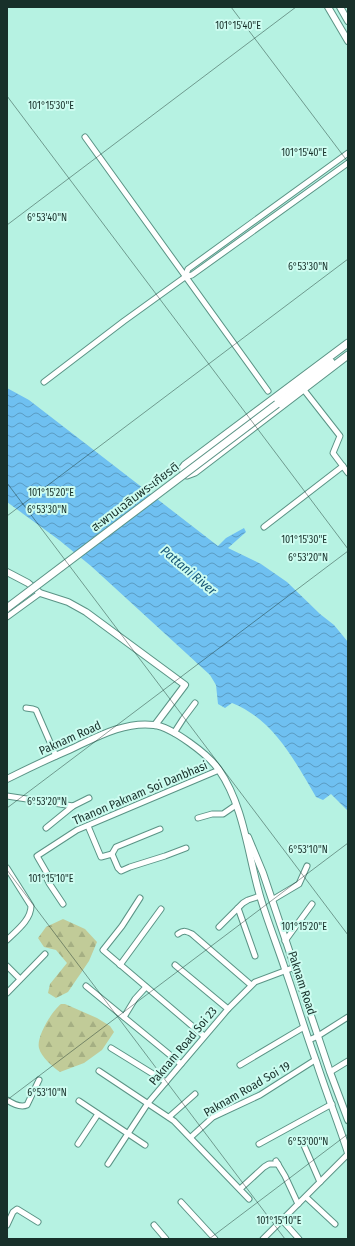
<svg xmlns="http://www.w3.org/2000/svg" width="355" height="1246" viewBox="0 0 355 1246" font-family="'Fira Sans Condensed','Noto Sans Thai',sans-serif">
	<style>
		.forest { fill: url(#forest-firs) }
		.water { fill: url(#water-waves) }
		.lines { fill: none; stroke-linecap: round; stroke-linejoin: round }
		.minor-casing { stroke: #5b9486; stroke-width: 7 }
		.tertiary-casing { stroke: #5b9486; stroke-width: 8 }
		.secondary-casing { stroke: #5b9486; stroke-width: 9 }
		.minor { stroke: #fff; stroke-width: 5 }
		.tertiary { stroke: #fff; stroke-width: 6 }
		.secondary { stroke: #fff; stroke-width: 7 }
		.secondary-bridge-casing { stroke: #5b9486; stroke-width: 9; stroke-linecap: butt }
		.secondary-bridge { stroke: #fff; stroke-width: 7 }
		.ticks { fill: none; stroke: #18302a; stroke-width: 1; stroke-opacity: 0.45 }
		.labels { text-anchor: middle; stroke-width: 4; stroke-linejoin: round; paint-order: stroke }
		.street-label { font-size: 12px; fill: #18302a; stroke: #cdfcf0 }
		.water-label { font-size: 13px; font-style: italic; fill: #165576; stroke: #cdfcf0 }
		.ticks-label { font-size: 10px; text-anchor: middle; fill: #18302a; stroke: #cdfcf0; stroke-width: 4; stroke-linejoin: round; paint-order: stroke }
	</style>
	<defs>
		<pattern id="forest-firs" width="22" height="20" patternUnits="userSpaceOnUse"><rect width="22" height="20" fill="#c1cb98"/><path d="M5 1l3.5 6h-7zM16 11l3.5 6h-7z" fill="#a5af83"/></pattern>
		<pattern id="water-waves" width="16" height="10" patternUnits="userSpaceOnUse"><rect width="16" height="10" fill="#6fc0f1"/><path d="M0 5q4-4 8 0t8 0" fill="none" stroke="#5a9cc3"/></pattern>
	</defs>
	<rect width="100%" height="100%" fill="#b6f2e2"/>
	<!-- forest -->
	<g class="forest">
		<polygon points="63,919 85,929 97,942 89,961 68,992 56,998 48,993 50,984 67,963 56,950 44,947 38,938 46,927"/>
		<path d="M 61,1004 L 65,1004 L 97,1018 L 110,1026 L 114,1032 L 102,1050 L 84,1063 L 60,1072 C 53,1067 41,1057 39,1048 C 36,1037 52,1011 61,1004 Z"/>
	</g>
	<!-- water -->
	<path class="water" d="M 7,388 L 29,400 L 218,546 L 226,538 L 244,528 L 246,532 L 228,548 L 261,564 L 287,582 L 320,614 L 334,625 L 348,642 L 348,811 L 331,794 L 323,800 L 316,797 C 295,761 273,719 232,703 L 225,708 L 218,704 L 216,685 L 210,675 L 91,566 L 59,540 L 7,502 Z"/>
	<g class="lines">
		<defs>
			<g id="minor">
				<polyline points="85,137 268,391"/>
				<polyline points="185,277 188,269 348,153"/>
				<polyline points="44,382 124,321 185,277 192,275 348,163"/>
				<polyline points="304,390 340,436 333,453 348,473"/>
				<polyline points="264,527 343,466"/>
				<polyline points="7,617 40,593"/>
				<polyline points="26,708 33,709 36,710 56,756"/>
				<polyline points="174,733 183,719 195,703"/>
				<polyline points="7,796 73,806 89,798"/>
				<polyline points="198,818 212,814 223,814 236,805"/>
				<polyline points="88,826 101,857 112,854 118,868 121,871 130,867 165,856 186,848"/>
				<polyline points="46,828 73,806"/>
				<polyline points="112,854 116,847 160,829"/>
				<polyline points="140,898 122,926 103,950 204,1036"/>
				<polyline points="272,900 299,884 307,866"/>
				<polyline points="63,904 49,883 47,879 48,875 37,856 77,830 219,770"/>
				<polyline points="238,908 255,956"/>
				<polyline points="219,927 243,903 248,900 260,896"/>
				<path d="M 178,934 C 184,930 186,931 192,934 L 251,985"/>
				<path d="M 7,940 C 16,931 31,920 31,906 L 7,868"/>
				<polyline points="285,941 312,904"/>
				<polyline points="120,965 161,909"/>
				<polyline points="175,965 228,1009"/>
				<polyline points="7,966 20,979"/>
				<polyline points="86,986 181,1064"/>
				<polyline points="7,993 45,954"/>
				<polyline points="124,1017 135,999 146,987"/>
				<polyline points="309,1040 318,1036 348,1017"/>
				<polyline points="111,1048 166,1082"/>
				<polyline points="240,1065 304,1027"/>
				<polyline points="99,1071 174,1121 249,1199"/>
				<polyline points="330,1072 348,1061"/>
				<path d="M 7,1100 C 13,1104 20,1108 27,1105 L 39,1080"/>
				<polyline points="79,1101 145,1145"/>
				<polyline points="169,1117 195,1094"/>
				<polyline points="191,1137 213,1117 260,1095 315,1060"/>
				<polyline points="303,1143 320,1182"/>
				<polyline points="78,1144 98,1114"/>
				<polyline points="259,1144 332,1104"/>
				<polyline points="276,1161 285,1176 298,1204"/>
				<polyline points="108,1164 148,1103 228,1009 255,982 295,967"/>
				<polyline points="240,1189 264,1167 269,1164 278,1164"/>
				<polyline points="306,1197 335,1224"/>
				<polyline points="181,1202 215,1239"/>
				<polyline points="282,1220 299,1239"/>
				<polyline points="7,1225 13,1212 17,1209 38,1222"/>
				<polyline points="154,1225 166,1239"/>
				<polyline points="263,1239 348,1154"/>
			</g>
			<g id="tertiary">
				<polyline points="328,7 348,41"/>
				<polyline points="340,7 348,21"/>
				<polyline points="7,572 28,583 40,593 68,602 86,612 185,685 155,725"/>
				<path d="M 7,779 C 27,769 48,759 69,750 C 95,738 124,721 154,725 C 172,727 209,755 219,770 C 244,806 248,855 260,896 C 267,920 277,945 285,969 C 296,1000 305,1031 316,1061 C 326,1092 338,1122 348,1153"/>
				<polyline points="248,837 263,873 330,1072 348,1120"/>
			</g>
			<g id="secondary">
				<polyline points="348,343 185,465 182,469 187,475 195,472 348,355"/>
				<polyline points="277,404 331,362"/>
			</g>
		</defs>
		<!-- minor casing -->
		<use href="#minor" class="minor-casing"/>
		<!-- tertiary casing -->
		<use href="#tertiary" class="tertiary-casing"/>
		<!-- secondary casing -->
		<use href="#secondary" class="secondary-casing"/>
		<!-- minor -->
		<use href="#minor" class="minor"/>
		<!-- tertiary -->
		<use href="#tertiary" class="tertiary"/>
		<!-- secondary -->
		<use href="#secondary" class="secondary"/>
		<defs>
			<polyline id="secondary-bridge" points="7,608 277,404"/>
		</defs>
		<!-- secondary-bridge casing -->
		<use href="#secondary-bridge" class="secondary-bridge-casing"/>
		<!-- secondary-bridge -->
		<use href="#secondary-bridge" class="secondary-bridge"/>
	</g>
	<!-- ticks -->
	<path class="ticks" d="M 231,7 L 348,162M 7,96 L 348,549M 7,225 L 296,7M 7,483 L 348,935M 7,516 L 348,259M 7,808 L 348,551M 7,870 L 285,1239M 7,1100 L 348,843M 209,1239 L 348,1134"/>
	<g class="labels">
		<!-- street labels -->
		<g class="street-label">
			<text transform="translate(135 497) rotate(-37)" y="4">สะพานเฉลิมพระเกียรติ</text>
			<text transform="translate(70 738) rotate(-24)" y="4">Paknam Road</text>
			<text transform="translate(140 793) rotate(-23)" y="4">Thanon Paknam Soi Danbhasi</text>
			<text transform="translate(302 983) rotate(72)" y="4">Paknam Road</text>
			<text transform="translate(183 1046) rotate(-50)" y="4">Paknam Road Soi 23</text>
			<text transform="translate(247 1089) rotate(-30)" y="4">Paknam Road Soi 19</text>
		</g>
		<!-- water labels -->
		<g class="water-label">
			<text transform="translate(189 570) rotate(40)" y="5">Pattani River</text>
		</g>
	</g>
	<g class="ticks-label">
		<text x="238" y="29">101°15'40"E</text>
		<text x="51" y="109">101°15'30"E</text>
		<text x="304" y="156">101°15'40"E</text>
		<text x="47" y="221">6°53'40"N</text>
		<text x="308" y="270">6°53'30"N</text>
		<text x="51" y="496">101°15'20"E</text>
		<text x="47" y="513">6°53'30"N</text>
		<text x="304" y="543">101°15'30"E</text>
		<text x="308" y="561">6°53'20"N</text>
		<text x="47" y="805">6°53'20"N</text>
		<text x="308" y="853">6°53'10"N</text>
		<text x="51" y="882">101°15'10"E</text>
		<text x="304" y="930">101°15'20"E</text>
		<text x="47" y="1096">6°53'10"N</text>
		<text x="308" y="1145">6°53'00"N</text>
		<text x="279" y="1224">101°15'10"E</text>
	</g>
	<!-- border -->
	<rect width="355" height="1246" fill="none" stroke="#18302a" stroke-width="16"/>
</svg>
